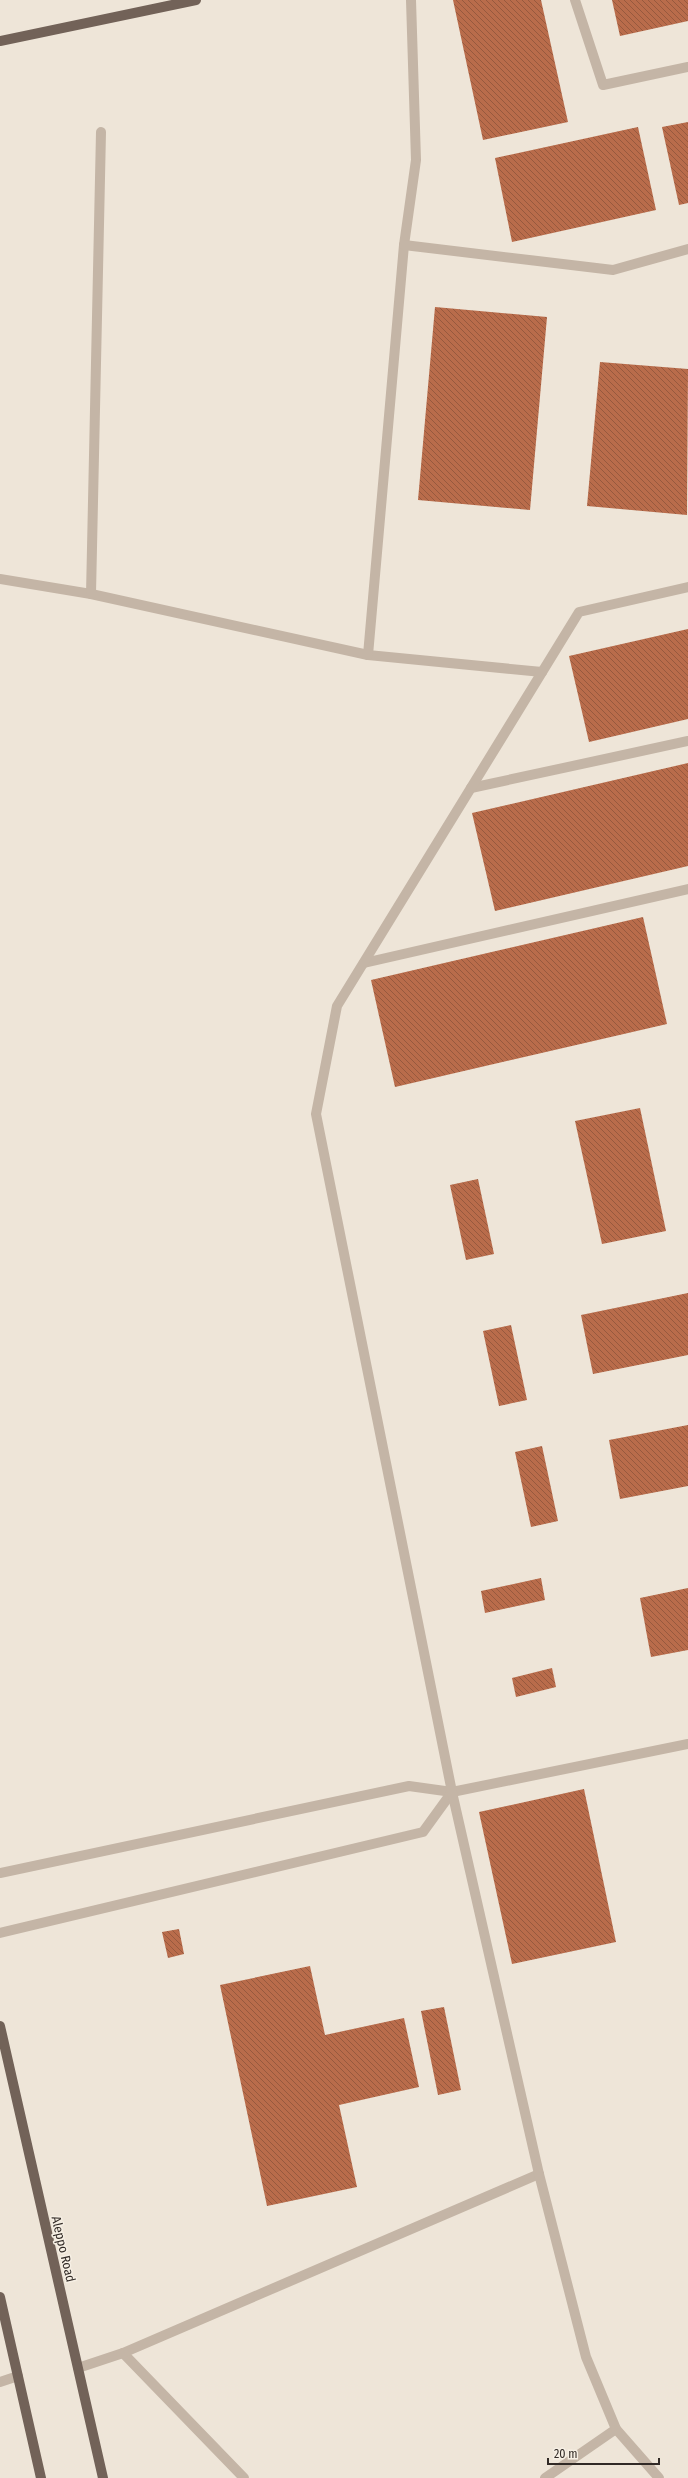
<svg xmlns="http://www.w3.org/2000/svg" width="688" height="2478" viewBox="0 0 688 2478" font-family="'Fira Sans Condensed',sans-serif">
	<style>
		.building { fill: url(#building-back-hatch) }
		.lines { fill: none; stroke-linecap: round; stroke-linejoin: round }
		.minor { stroke: #c4b5a6; stroke-width: 10 }
		.major { stroke: #726258; stroke-width: 10 }
		.labels { text-anchor: middle; stroke-width: 3; stroke-linejoin: round; paint-order: stroke }
		.street-label { font-size: 13px; fill: #312a26; stroke: #f6efe4 }
	</style>
	<defs>
		<pattern id="building-back-hatch" width="6" height="6" patternUnits="userSpaceOnUse"><rect width="6" height="6" fill="#b96c4b"/><path d="M-1 5l2 2M0 0l6 6M5-1l2 2" fill="none" stroke="#97593e"/></pattern>
	</defs>
	<rect width="100%" height="100%" fill="#eee5d8"/>
	<!-- building -->
	<g class="building">
		<polygon points="453,0 541,0 568,122 483,140"/>
		<polygon points="612,0 688,0 688,21 620,36"/>
		<polygon points="688,122 688,203 679,205 662,127"/>
		<polygon points="638,127 656,210 512,242 495,158"/>
		<polygon points="435,307 547,317 530,510 418,500"/>
		<polygon points="600,362 688,369 687,515 587,506"/>
		<polygon points="688,629 688,719 589,742 569,656"/>
		<polygon points="688,763 688,866 495,911 472,813"/>
		<polygon points="643,917 667,1024 395,1087 371,980"/>
		<polygon points="640,1108 666,1231 602,1244 575,1121"/>
		<polygon points="478,1179 494,1254 466,1260 450,1185"/>
		<polygon points="688,1293 688,1355 593,1374 581,1315"/>
		<polygon points="511,1325 527,1400 499,1406 483,1331"/>
		<polygon points="688,1425 688,1486 620,1499 609,1440"/>
		<polygon points="542,1446 558,1521 531,1527 515,1452"/>
		<polygon points="541,1578 545,1600 485,1613 481,1591"/>
		<polygon points="688,1588 688,1650 651,1657 640,1598"/>
		<polygon points="552,1668 556,1687 516,1697 512,1678"/>
		<polygon points="584,1789 616,1942 512,1964 479,1812"/>
		<polygon points="179,1929 184,1954 168,1958 162,1932"/>
		<polygon points="310,1966 325,2035 404,2018 419,2087 339,2105 357,2187 267,2206 220,1985"/>
		<polygon points="444,2007 461,2090 438,2095 421,2011"/>
	</g>
	<g class="lines">
		<!-- minor -->
		<g class="minor">
			<polyline points="411,0 416,160 404,245 368,655 542,672"/>
			<polyline points="575,0 603,85 688,67"/>
			<polyline points="404,245 613,270 688,249"/>
			<polyline points="0,579 91,594 368,655"/>
			<polyline points="91,594 101,132"/>
			<polyline points="471,788 688,741"/>
			<polyline points="364,963 688,889"/>
			<polyline points="0,1873 409,1786 452,1792 688,1744"/>
			<polyline points="0,1933 423,1832 452,1792"/>
			<polyline points="123,2353 244,2478"/>
			<polyline points="78,2368 123,2353 539,2174"/>
			<polyline points="0,2382 18,2376"/>
			<polyline points="545,2478 616,2429"/>
			<polyline points="659,2478 616,2429 586,2357 539,2174 452,1792 316,1114 337,1006 579,612 688,587"/>
		</g>
		<!-- major -->
		<g class="major">
			<polyline points="0,41 196,0"/>
			<polyline points="0,2026 103,2478"/>
			<polyline points="0,2297 41,2478"/>
		</g>
	</g>
	<g class="labels">
		<!-- street labels -->
		<g class="street-label">
			<text transform="translate(64 2249) rotate(77)" y="5">Aleppo Road</text>
		</g>
	</g>
	<!-- scale -->
	<path d="M548 2458v6h111v-6" fill="none" stroke="#312a26" stroke-width="2"/>
	<text x="554" y="2458" font-size="12" fill="#312a26" stroke="#f6efe4" stroke-width="3" paint-order="stroke">20 m</text>
</svg>
